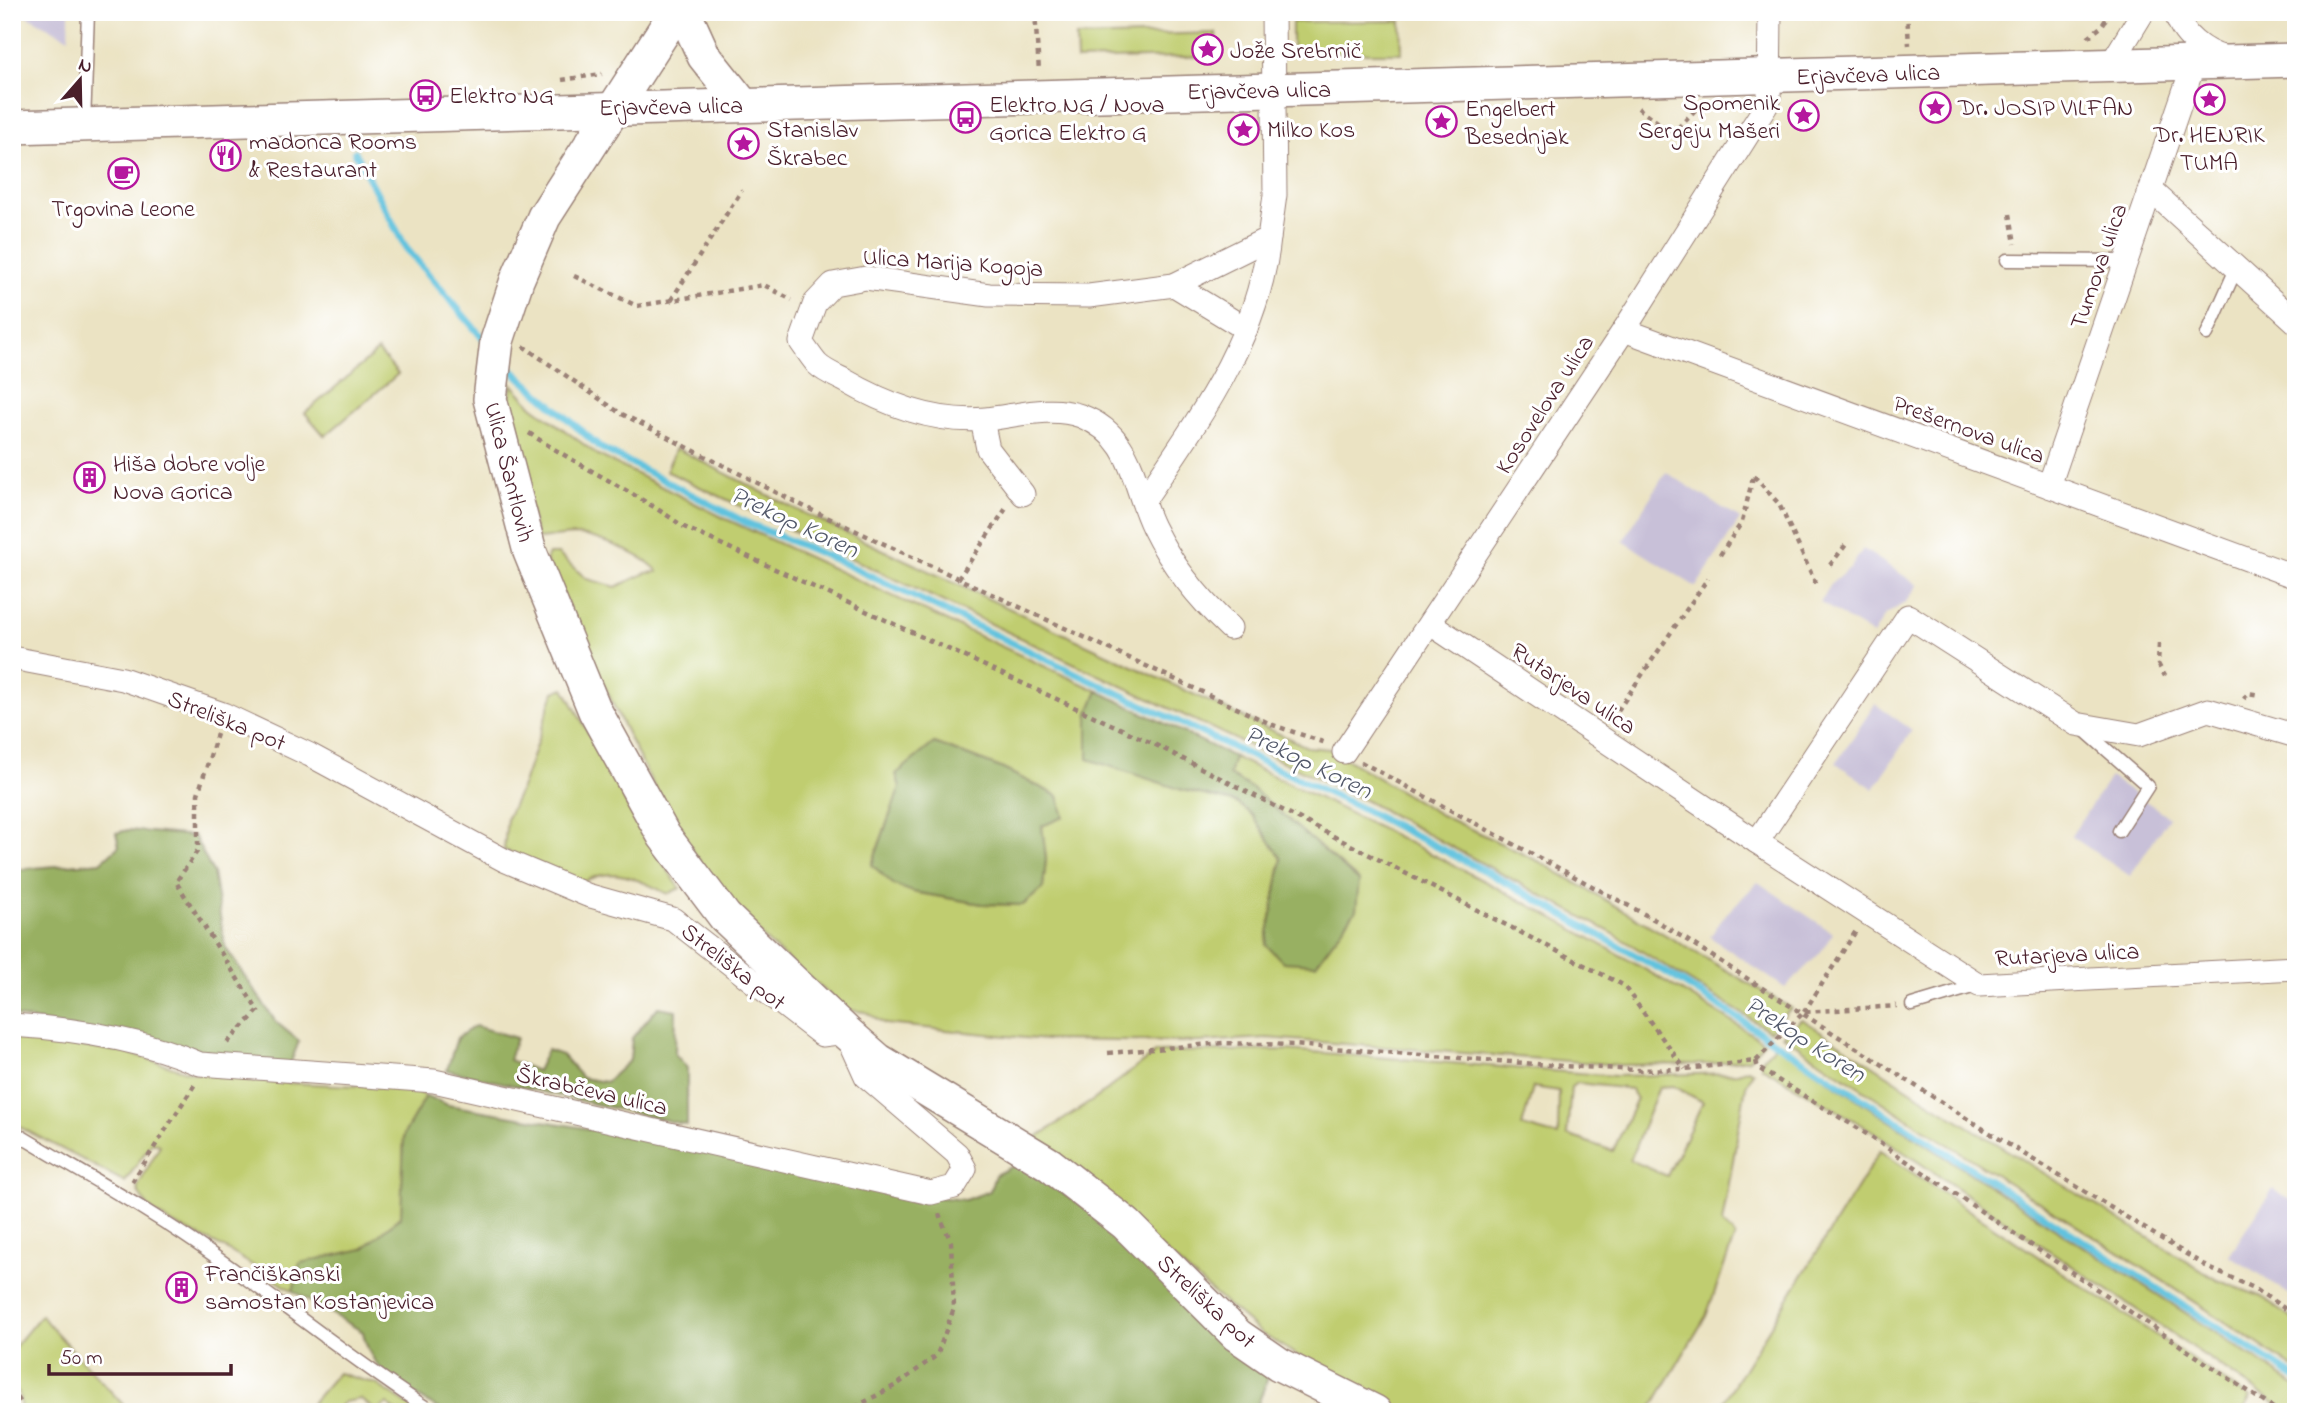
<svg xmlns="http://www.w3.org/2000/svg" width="2308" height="1424" viewBox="0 0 2308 1424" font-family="'Indie Flower',sans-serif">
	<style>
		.industrial { fill: #c8c0d8 }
		.green { fill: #c0cd6f; stroke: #85764d; stroke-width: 2; fill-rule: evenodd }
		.forest { fill: #98b062; stroke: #716846; stroke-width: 2 }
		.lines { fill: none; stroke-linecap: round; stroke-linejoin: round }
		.stream { stroke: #60c2de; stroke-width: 7 }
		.lane-casing { stroke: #9a8177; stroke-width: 15 }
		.street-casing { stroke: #9a8177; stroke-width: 25 }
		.secondary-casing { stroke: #9a8177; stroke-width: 36 }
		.path { stroke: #9a8177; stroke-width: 4.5; stroke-dasharray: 5 5; stroke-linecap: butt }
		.lane { stroke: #fff; stroke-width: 12 }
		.street { stroke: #fff; stroke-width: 23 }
		.secondary { stroke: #fff; stroke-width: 33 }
		.labels { text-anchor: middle; stroke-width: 6; stroke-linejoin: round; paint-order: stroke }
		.poi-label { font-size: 24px; fill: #4a1f2b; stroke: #fff; text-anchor: start }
		.street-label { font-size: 24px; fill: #4a1f2b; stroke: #fff }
		.water-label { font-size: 26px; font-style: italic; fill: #52586a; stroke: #fff }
	</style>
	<rect width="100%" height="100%" fill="#fff"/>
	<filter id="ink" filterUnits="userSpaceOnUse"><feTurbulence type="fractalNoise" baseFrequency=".0143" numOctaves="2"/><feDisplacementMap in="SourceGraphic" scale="14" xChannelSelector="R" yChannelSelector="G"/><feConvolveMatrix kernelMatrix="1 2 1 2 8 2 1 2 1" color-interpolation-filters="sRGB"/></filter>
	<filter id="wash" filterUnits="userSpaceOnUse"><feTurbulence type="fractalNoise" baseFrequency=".00686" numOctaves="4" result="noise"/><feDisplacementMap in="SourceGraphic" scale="28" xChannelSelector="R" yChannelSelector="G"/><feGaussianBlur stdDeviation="1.57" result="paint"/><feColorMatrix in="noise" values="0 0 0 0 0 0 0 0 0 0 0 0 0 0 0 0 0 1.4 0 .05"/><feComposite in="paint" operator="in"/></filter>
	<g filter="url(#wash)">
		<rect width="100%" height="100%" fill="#ebe3c3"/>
		<!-- industrial -->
		<g class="industrial">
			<polygon points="12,12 69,12 69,38 22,13 12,27"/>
			<polygon points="1666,472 1740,519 1696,587 1623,541"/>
			<polygon points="1863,549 1918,585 1906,602 1885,615 1873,635 1820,602 1832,583 1852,566"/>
			<polygon points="1875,704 1912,730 1874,789 1836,763"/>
			<polygon points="2110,777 2169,817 2130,876 2071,836"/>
			<polygon points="1758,882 1833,933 1820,953 1785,988 1710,937 1723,917"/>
			<polygon points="2273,1189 2296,1204 2296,1287 2290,1295 2229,1255"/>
		</g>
		<!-- green -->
		<g class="green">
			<polygon points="1401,21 1402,53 1292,53 1292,22"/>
			<polygon points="1216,33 1217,56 1077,60 1076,37"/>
			<polygon points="378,351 398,374 325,436 305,413"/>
			<path d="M 511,383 L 532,406 L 598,455 L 726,519 L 1098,691 L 1088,714 L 1179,789 L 1237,803 L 1252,815 L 1282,858 L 1266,944 L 1359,881 L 1253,789 L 1229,775 L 1234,757 C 1415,844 1595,933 1764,1042 L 1749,1059 L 1709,1064 L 1620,1065 L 1267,1038 L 1199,1042 L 1046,1040 L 885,1024 L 866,1012 L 847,1010 C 811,978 768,947 737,910 C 650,807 604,679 546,560 L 549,554 L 558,554 L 587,579 L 616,587 L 646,573 L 658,572 C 647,556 596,536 577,535 C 564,535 550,538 537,539 L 510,419 ZM 935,743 L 1001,768 L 1058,796 L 1042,826 L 1046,859 L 1043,888 L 1023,905 L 982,904 L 913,892 L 872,864 L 900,787 Z"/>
			<polygon points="676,448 789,506 1307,747 1329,749 1441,815 1540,862 1791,1008 1770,1031 1614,934 1366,801 666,471"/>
			<path d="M 564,688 L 642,832 L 680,888 L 668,894 C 641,881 612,864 584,882 L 504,850 L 507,818 L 523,784 L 554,692 Z"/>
			<path d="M 1802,1019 L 1929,1102 L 2217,1280 L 2262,1297 L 2296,1321 L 2296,1370 C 2128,1253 1950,1151 1782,1035 Z"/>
			<path d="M 12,1038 L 126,1052 L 193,1073 L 288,1083 L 407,1088 L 426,1096 L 404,1134 L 402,1215 L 363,1249 L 301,1263 L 293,1291 C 270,1277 247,1261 224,1248 C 197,1233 147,1221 137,1188 L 160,1145 L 152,1142 L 125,1182 L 12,1123 Z"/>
			<path d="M 1775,1044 C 1947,1162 2124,1270 2296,1386 L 2296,1412 L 2288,1412 L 1871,1130 L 1762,1067 L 1761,1061 Z"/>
			<path d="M 1286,1050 L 1615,1076 L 1738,1073 L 1748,1069 L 1753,1072 L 1746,1086 L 1722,1223 L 1735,1236 L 1706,1316 L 1649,1412 L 1391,1412 L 1262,1334 L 1034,1142 L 1037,1137 L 1095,1099 L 1156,1052 ZM 1577,1083 L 1631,1089 L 1637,1099 L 1613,1151 L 1567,1135 L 1571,1087 ZM 1673,1086 L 1703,1102 L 1667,1176 L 1630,1160 L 1659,1087 ZM 1533,1087 L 1559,1091 L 1558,1136 L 1522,1126 Z"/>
			<polygon points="1880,1151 2250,1398 2242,1412 1717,1412"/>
			<polygon points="41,1315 49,1325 130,1412 21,1412 19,1393 12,1385 12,1350"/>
			<polygon points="338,1373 376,1384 419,1412 397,1412 387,1404 376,1411 361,1399 344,1402 334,1412 304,1412"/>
		</g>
		<!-- forest -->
		<g class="forest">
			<polygon points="1098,691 1234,757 1229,775 1253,789 1359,881 1356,910 1316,964 1283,962 1266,945 1282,859 1252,815 1237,803 1179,789 1088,759 1088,714"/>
			<polygon points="934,743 1001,768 1058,796 1064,817 1042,826 1046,859 1043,888 1023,905 982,904 913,892 894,885 872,865 900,787 896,774"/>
			<polygon points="128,830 194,836 213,873 225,947 276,1022 299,1041 289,1067 263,1066 12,1016 12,870 101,862 119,846 116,833"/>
			<polygon points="658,1007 676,1010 675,1054 687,1068 687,1125 447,1070 457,1038 475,1026 516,1038 509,1060 537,1071 547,1050 562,1055 582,1078 606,1082 630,1060 632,1038"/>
			<path d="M 426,1096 L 448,1105 L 608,1132 L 917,1195 L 965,1200 L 990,1191 L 995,1175 L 1017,1164 L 1083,1206 L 1272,1367 L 1255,1412 L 443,1412 C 407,1389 371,1376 363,1332 L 293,1291 L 300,1263 L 363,1249 L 401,1216 L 404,1134 Z"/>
		</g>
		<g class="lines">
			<!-- stream -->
			<g class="stream">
				<polyline points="355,152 406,248 486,342"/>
				<polyline points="505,364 601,448 747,523 839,561 1358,807 1489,873 1674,977 2296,1378"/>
			</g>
		</g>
	</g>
	<g filter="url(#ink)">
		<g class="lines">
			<defs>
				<g id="lane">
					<polyline points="84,124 88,12"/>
					<polyline points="2007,260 2127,261"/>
					<polyline points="2207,334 2236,269"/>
					<polyline points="2082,728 2148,786 2119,831"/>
					<polyline points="1912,1005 1979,985"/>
					<path d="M 12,1131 C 80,1172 152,1211 216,1257 C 289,1308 358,1364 433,1412"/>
				</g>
				<g id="street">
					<path d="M 2176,12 C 2181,36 2204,52 2225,58"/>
					<polyline points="2110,66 2143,12"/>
					<polyline points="2152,191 2296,322"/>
					<polyline points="1174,285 1246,329"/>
					<polyline points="1624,330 2296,577"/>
					<polyline points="982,420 988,449 1023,494"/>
					<polyline points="2049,486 2194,63"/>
					<path d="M 1144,500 C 1198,420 1259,338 1269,238"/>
					<polyline points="1431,624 1757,842 1979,985 2296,968"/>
					<path d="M 1230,628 C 1199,599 1172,566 1153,527 C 1132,484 1134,436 1081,416 C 1051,405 1016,416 986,419 C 935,424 887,405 844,380 C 836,376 824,371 817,364 C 811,357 806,349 801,342 L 815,303 L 833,284 L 866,278 L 989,295 L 1089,296 L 1174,285 L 1269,238 L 1275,195 L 1273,12"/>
					<path d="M 12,658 L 123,679 L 223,714 L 310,755 L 504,860 L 587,895 L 673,919 L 822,1035 L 846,1032 L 866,1076 L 957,1154 L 965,1169 L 954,1187 L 931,1193 L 434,1081 L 200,1064 C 142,1039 75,1029 12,1025"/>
					<polyline points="1344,752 1624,330 1769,101 1770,12"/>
					<polyline points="1757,842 1908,616 2076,724 2139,735 2208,710 2296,736"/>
				</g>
				<g id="secondary">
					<polyline points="676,12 544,217 517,280 497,341 490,399 530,552 595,711 664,836 725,917 846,1032 878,1060 1049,1164 1126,1224 1237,1335 1279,1364 1375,1412"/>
					<polyline points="684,12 704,56 743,105"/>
					<polyline points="12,127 2296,60"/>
				</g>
			</defs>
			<!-- lane casing -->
			<use href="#lane" class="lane-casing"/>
			<!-- street casing -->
			<use href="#street" class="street-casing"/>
			<!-- secondary casing -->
			<use href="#secondary" class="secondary-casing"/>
			<!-- path -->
			<g class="path">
				<polyline points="1035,12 1039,71"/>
				<polyline points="1907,12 1909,45"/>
				<polyline points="2088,37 2101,27 2111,12"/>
				<polyline points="562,80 602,74"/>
				<polyline points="1638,108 1673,133 1700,105"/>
				<polyline points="2010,214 2015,244"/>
				<polyline points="574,276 637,306 764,285 792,300"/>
				<polyline points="671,300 742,190"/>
				<polyline points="523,346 620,413 807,508 1273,725 1326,743"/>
				<path d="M 529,433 C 580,467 635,492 684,527 L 1154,744 L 1623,985 L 1685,1069"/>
				<polyline points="1754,476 1779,504 1817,586"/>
				<polyline points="1720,555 1742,522 1753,477"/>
				<polyline points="1830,565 1848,542"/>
				<polyline points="958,579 1007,507"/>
				<polyline points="2159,644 2158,664 2165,676"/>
				<polyline points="2244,699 2248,693 2260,695"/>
				<polyline points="1612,719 1708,578"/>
				<polyline points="217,734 198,794 198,850 176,882 258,1011 227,1043"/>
				<polyline points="1361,762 1657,921 1985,1130 2209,1268 2252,1287 2296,1316"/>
				<polyline points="1804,1012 1856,931"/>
				<polyline points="1108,1053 1223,1043 1294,1045 1562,1066 1638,1070 1685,1069 1756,1061 1804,1012 1897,1006"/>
				<polyline points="1756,1061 1758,1068 1859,1129 2279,1412"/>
				<polyline points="132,1182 195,1084"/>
				<polyline points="12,1389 21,1403 19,1412"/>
				<polyline points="846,1412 898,1384 937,1355 954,1308 951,1242 939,1214"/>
			</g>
			<!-- lane -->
			<use href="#lane" class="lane"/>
			<!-- street -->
			<use href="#street" class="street"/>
			<!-- secondary -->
			<use href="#secondary" class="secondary"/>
		</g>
	</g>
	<!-- icons -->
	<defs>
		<symbol id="sight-ring" viewBox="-11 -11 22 22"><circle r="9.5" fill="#fff" stroke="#b5179e" stroke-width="1.5"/><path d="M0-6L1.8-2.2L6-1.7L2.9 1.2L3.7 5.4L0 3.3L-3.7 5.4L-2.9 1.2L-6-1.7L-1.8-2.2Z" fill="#b5179e"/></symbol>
		<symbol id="bus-ring" viewBox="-11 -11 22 22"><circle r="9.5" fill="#fff" stroke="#b5179e" stroke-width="1.5"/><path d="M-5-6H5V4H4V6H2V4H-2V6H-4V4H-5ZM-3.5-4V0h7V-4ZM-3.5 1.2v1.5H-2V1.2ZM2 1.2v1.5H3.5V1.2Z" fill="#b5179e"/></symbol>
		<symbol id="restaurant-ring" viewBox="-11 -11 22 22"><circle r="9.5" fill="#fff" stroke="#b5179e" stroke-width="1.5"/><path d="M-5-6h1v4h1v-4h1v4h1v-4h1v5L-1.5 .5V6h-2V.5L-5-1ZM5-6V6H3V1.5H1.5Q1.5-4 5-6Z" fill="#b5179e"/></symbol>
		<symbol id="cafe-ring" viewBox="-11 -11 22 22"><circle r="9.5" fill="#fff" stroke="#b5179e" stroke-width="1.5"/><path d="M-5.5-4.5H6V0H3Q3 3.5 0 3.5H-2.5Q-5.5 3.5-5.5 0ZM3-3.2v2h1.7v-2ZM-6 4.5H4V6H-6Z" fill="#b5179e"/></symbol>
		<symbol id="building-ring" viewBox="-11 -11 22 22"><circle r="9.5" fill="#fff" stroke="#b5179e" stroke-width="1.5"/><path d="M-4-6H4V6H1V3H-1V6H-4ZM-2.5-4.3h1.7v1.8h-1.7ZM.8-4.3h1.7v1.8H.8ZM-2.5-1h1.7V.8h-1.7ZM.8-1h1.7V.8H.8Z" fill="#b5179e"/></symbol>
	</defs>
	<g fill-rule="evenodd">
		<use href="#sight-ring" x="1190" y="32" width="35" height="35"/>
		<use href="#bus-ring" x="408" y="78" width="35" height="35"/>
		<use href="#sight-ring" x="2192" y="82" width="35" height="35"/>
		<use href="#sight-ring" x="1918" y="90" width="35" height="35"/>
		<use href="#sight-ring" x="1786" y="98" width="35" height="35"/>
		<use href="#bus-ring" x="948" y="100" width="35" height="35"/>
		<use href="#sight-ring" x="1424" y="104" width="35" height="35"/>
		<use href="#sight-ring" x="1226" y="112" width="35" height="35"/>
		<use href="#sight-ring" x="726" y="126" width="35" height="35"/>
		<use href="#restaurant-ring" x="208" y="138" width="35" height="35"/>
		<use href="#cafe-ring" x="106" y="156" width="35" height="35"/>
		<use href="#building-ring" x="72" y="460" width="35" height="35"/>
		<use href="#building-ring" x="164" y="1270" width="35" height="35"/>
	</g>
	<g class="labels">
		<!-- poi labels -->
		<g class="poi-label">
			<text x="1230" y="58">Jože Srebrnič</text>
			<text x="449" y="103">Elektro NG</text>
			<text x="1780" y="110" text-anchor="end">Spomenik<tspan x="1780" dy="28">Sergeju Mašeri</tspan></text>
			<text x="989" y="112">Elektro NG / Nova<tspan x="989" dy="28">Gorica Elektro G</tspan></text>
			<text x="1958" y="115">Dr. JOSIP VILFAN</text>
			<text x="1465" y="116">Engelbert<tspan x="1465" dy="28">Besednjak</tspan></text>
			<text x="767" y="137">Stanislav<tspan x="767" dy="28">Škrabec</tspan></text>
			<text x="1267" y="137">Milko Kos</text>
			<text x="2209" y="142" text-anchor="middle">Dr. HENRIK<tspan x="2209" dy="28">TUMA</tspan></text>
			<text x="249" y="149">madonca Rooms<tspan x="249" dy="28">&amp; Restaurant</tspan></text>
			<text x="123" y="216" text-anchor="middle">Trgovina Leone</text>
			<text x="113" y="471">Hiša dobre volje<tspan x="113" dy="28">Nova Gorica</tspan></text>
			<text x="205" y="1281">Frančiškanski<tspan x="205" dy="28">samostan Kostanjevica</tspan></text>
		</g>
		<!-- street labels -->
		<g class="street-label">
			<text transform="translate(1868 74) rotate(-2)" y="8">Erjavčeva ulica</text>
			<text transform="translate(1259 90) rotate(-1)" y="8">Erjavčeva ulica</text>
			<text transform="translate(671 106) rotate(-1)" y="8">Erjavčeva ulica</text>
			<text transform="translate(953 262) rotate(4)" y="8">Ulica Marija Kogoja</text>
			<text transform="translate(2098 266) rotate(-71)" y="8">Tumova ulica</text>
			<text transform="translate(1544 404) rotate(-57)" y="8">Kosovelova ulica</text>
			<text transform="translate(1969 429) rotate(20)" y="8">Prešernova ulica</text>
			<text transform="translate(510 472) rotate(76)" y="8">Ulica Šantlovih</text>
			<text transform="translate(1574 688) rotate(34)" y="8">Rutarjeva ulica</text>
			<text transform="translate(227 720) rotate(22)" y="8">Streliška pot</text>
			<text transform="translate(2067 954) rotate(-3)" y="8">Rutarjeva ulica</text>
			<text transform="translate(734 966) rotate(38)" y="8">Streliška pot</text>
			<text transform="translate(592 1090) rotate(13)" y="8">Škrabčeva ulica</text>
			<text transform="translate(1207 1301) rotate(43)" y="8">Streliška pot</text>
		</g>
		<!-- water labels -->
		<g class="water-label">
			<text transform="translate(795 521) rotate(25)" y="9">Prekop Koren</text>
			<text transform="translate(1309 761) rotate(26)" y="9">Prekop Koren</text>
			<text transform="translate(1806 1038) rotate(33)" y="9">Prekop Koren</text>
		</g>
	</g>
	<!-- margin -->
	<rect width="2308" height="1424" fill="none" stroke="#fff" stroke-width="42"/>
	<!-- north arrow -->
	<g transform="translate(80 80) rotate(20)" stroke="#ffffff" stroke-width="5" paint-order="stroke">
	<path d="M0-5L12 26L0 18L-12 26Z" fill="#4a1f2b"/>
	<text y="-10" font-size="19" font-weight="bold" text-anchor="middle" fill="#4a1f2b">N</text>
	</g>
	<!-- scale -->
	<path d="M49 1364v10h182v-10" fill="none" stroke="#4a1f2b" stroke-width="3.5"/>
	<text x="60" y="1364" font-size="21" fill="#4a1f2b" stroke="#ffffff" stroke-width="5" paint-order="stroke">50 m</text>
</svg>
